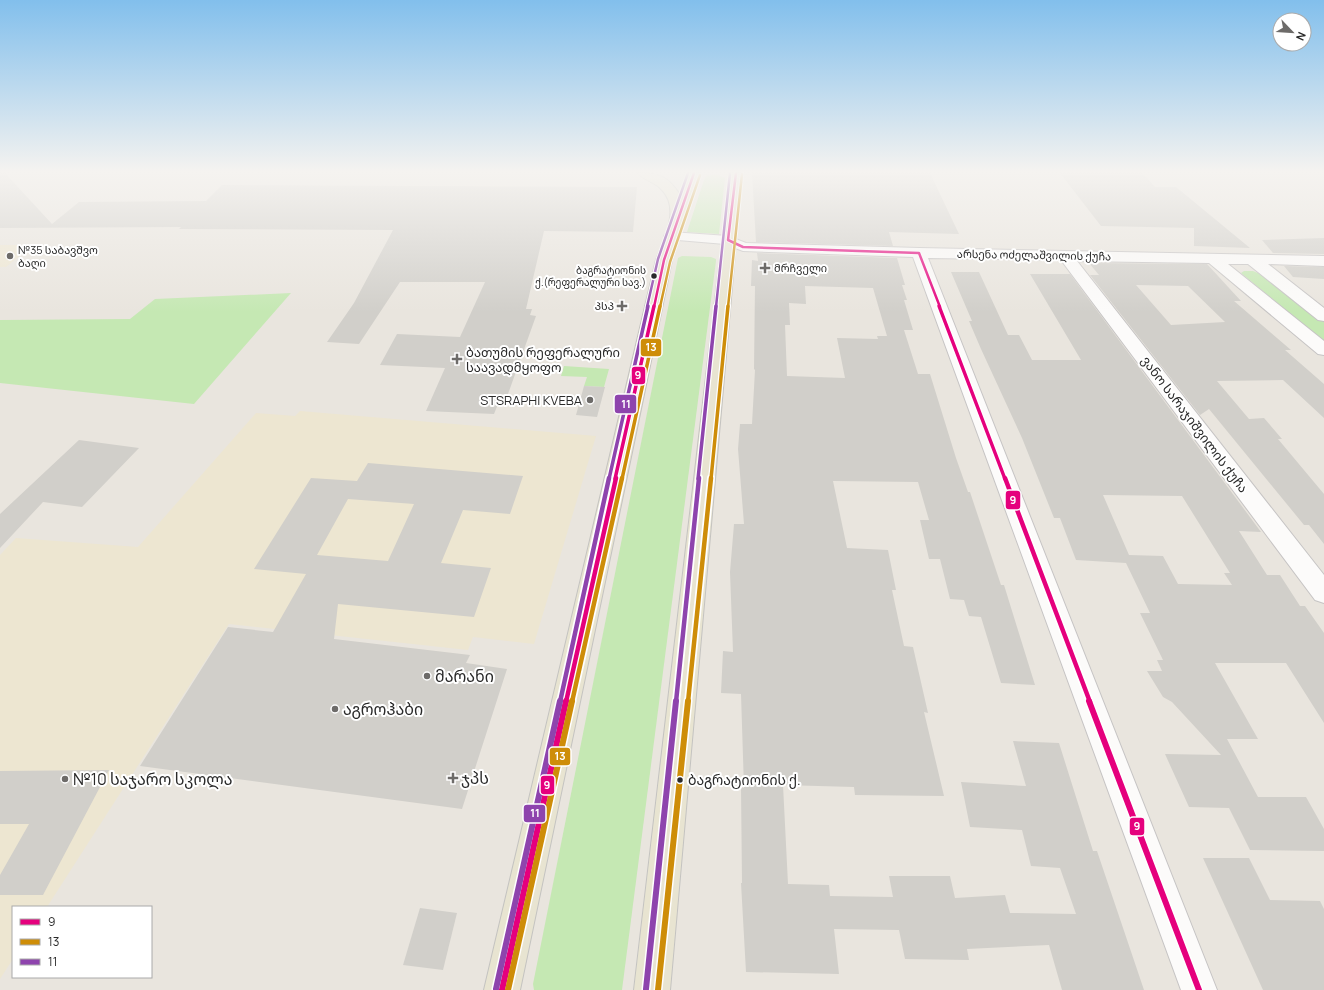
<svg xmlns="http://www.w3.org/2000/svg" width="1324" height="990" viewBox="0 0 1324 990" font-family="Manrope,'Noto Sans Georgian',sans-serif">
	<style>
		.education { fill: #ede6d1 }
		.green { fill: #c5e8b3 }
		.building { fill: #d1cfca; fill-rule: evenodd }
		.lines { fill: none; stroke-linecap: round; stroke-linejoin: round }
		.minor-casing { stroke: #c6c4c4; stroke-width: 2 }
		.major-casing { stroke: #c4c3c0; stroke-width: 2 }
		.minor { fill: #fcfbfa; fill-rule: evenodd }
		.major { fill: #e8e4d1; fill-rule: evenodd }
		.bus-1-far3-casing { stroke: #fff; stroke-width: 4.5 }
		.bus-1-far2-casing { stroke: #fff; stroke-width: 6 }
		.bus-1-far1-casing { stroke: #fff; stroke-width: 8 }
		.bus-1-casing { stroke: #fff; stroke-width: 9 }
		.bus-2-far3-casing { stroke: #fff; stroke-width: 4.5 }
		.bus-2-far2-casing { stroke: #fff; stroke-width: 6 }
		.bus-2-far1-casing { stroke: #fff; stroke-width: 8 }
		.bus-2-casing { stroke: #fff; stroke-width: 9 }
		.bus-3-far3-casing { stroke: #fff; stroke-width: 4.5 }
		.bus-3-far2-casing { stroke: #fff; stroke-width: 6 }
		.bus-3-far1-casing { stroke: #fff; stroke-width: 8 }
		.bus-3-casing { stroke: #fff; stroke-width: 9 }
		.bus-1-far3 { stroke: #e5007d; stroke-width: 2.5 }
		.bus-1-far2 { stroke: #e5007d; stroke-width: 3.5 }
		.bus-1-far1 { stroke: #e5007d; stroke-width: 4.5 }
		.bus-1 { stroke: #e5007d; stroke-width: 6 }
		.bus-2-far3 { stroke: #ce8d08; stroke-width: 2.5 }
		.bus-2-far2 { stroke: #ce8d08; stroke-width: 3.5 }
		.bus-2-far1 { stroke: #ce8d08; stroke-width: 4.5 }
		.bus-2 { stroke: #ce8d08; stroke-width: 6 }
		.bus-3-far3 { stroke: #8e44ad; stroke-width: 2.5 }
		.bus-3-far2 { stroke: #8e44ad; stroke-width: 3.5 }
		.bus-3-far1 { stroke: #8e44ad; stroke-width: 4.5 }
		.bus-3 { stroke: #8e44ad; stroke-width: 6 }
		.poi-dot { fill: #6d6b69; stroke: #fff; stroke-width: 1.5 }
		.bus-dot { fill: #2a2a2a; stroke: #fff; stroke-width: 1.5 }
		.labels { text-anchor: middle; stroke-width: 4; stroke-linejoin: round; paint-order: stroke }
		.far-bus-label { font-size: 10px; fill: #2a2a2a; stroke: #fff; text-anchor: end }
		.far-poi-label { font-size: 11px; fill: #2a2a2a; stroke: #fff; text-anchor: start }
		.far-street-label { font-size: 11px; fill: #2a2a2a; stroke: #fff }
		.poi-label { font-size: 13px; fill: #2a2a2a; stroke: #fff; text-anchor: start }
		.street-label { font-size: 13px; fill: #2a2a2a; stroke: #fff }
		.near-bus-label { font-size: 14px; fill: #2a2a2a; stroke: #fff; text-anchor: start }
		.near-poi-label { font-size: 16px; fill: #2a2a2a; stroke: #fff; text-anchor: start }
		.line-badge { stroke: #fff; stroke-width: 1.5 }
		.badge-label { font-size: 11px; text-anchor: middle; font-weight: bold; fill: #fff }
	</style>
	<rect width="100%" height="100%" fill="#e9e5de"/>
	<!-- education -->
	<g class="education">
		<polygon points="0,245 33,245 6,267 0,267"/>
		<polygon points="300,411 596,436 534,644 473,637 468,650 229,624 47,907 13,907 13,959 0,979 0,555 16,538 138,547 256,413 295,416"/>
	</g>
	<!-- green -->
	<g class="green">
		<polygon points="711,175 718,175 725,178 719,234 687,232 704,180 706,176"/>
		<polygon points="682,256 711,257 716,259 716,261 622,990 534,990 533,984 678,258"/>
		<polygon points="1244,271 1253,271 1265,276 1324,321 1324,342 1241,273"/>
		<polygon points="291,293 194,404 0,383 0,320 130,319 155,299"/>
		<polygon points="564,366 609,369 604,387 584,386 587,377 561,376"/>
	</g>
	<!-- building -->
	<g class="building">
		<polygon points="0,173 5,173 52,224 79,202 206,201 222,185 637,187 633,232 544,231 526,309 532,309 530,315 536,316 504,405 498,404 494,414 426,411 445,368 380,365 397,334 460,337 485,282 400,282 359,344 327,342 354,303 393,230 179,229 181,227 0,228"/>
		<polygon points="752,173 930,173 959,234 889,232 893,246 756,242"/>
		<polygon points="1060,173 1142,173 1155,187 1176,187 1250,248 1194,246 1194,228 1101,226"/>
		<polygon points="1324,238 1324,254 1273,253 1262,240"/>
		<path d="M 757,253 L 897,258 L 905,285 L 902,285 L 907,300 L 904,300 L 913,330 L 904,330 L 918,374 L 930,374 L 956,458 L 968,492 L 970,492 L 1001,585 L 1004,585 L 1035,685 L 1001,683 L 981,617 L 969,616 L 964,600 L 950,599 L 940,559 L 929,559 L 920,520 L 929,520 L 918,482 L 833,481 L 847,548 L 888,550 L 896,590 L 892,590 L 904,646 L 913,647 L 928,713 L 924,712 L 944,796 L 855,795 L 854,787 L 783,785 L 788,884 L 829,885 L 830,896 L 893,897 L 889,876 L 950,876 L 955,898 L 1005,895 L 1010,913 L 1076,914 L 1060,868 L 1031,866 L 1022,830 L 970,827 L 961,782 L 1026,786 L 1013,741 L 1059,743 L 1093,851 L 1097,851 L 1144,990 L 1062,990 L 1049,945 L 967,949 L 969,960 L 905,959 L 899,930 L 834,929 L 839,974 L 746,972 L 741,883 L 742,883 L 741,787 L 744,788 L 741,694 L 721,693 L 723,651 L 733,652 L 730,572 L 734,524 L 744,524 L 738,449 L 740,424 L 752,424 L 755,370 L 754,369 L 755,286 L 751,286 L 752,260 L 758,261 ZM 805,286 L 873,288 L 887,336 L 877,336 L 878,339 L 837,338 L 845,378 L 787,376 L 785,325 L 790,325 L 789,303 L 806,304 Z"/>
		<path d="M 1089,263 L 1207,264 L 1241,301 L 1234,301 L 1291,350 L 1285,350 L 1324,384 L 1324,418 L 1283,380 L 1217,381 L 1249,419 L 1264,418 L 1282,439 L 1278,439 L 1324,494 L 1324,544 L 1309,525 L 1304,525 L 1209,409 L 1200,415 L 1090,275 L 1099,275 ZM 1136,285 L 1188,286 L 1225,322 L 1171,325 Z"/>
		<polygon points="1284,266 1324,267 1324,279 1293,277"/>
		<path d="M 951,272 L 979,272 L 1008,335 L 1019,335 L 1032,360 L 1081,360 L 1030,274 L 1070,274 L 1261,532 L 1239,531 L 1267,575 L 1280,575 L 1300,606 L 1305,606 L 1324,633 L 1324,723 L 1286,663 L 1215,663 L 1258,739 L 1227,739 L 1258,797 L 1306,797 L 1324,829 L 1324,851 L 1250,850 L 1229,808 L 1189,807 L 1165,754 L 1221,755 L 1172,702 L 1163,697 L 1147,671 L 1162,671 L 1157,660 L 1163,660 L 1140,613 L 1150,613 L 1126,563 L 1076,560 L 1060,518 L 1054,518 L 1022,438 L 981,349 L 969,321 L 972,321 ZM 1103,495 L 1182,496 L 1230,573 L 1224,573 L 1232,585 L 1178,584 L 1163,556 L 1129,555 Z"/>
		<polygon points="584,386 605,387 597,417 576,415"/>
		<polygon points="79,440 139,448 82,507 43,502 0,548 0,514"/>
		<path d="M 368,463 L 523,476 L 510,514 L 463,510 L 441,563 L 491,568 L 474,617 L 338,604 L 334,639 L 470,655 L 466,663 L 507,669 L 462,809 L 140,766 L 228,627 L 273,632 L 306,574 L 254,569 L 311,478 L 357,481 ZM 348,499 L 414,504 L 388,561 L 317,555 Z"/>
		<polygon points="109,770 43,895 0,895 0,875 29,824 0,824 0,771"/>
		<polygon points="1203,858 1249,858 1270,900 1320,901 1324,909 1324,990 1263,990"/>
		<polygon points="420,908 457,913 443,970 403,965"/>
	</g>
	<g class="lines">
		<defs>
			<polygon id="minor" points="671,232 728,236 746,243 919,248 1324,256 1324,266 1268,264 1324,308 1324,321 1318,320 1248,264 1228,264 1324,341 1324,355 1318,354 1209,263 1077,261 1324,575 1324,603 1315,600 1061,260 928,258 1217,990 1181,990 913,257 743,251 725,244 666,239 664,236 666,233"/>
			<g id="major">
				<path d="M 638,173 C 659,173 668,176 680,195 L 687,173 L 700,173 L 672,260 L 520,990 L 484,990 L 656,260 C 664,239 681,208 661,189 C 655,182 643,180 638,173 Z"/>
				<polygon points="730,173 742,173 670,990 634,990"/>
			</g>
		</defs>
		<!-- minor casing -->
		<use href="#minor" class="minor-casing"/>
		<!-- major casing -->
		<use href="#major" class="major-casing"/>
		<!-- minor -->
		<use href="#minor" class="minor"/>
		<!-- major -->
		<use href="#major" class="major"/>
		<defs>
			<g id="bus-1-far3">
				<polyline points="736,173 728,240 743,247 919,253 940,307"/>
				<polyline points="654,307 664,260 694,173"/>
			</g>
			<g id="bus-1-far2">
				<polyline points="939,306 1005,479"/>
				<polyline points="615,479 654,306"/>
			</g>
			<g id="bus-1-far1">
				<polyline points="1005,478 1090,702"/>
				<polyline points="566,702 616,478"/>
			</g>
			<g id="bus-1">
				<polyline points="1089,701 1199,990"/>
				<polyline points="502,990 566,701"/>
			</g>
			<g id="bus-2-far3">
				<polyline points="660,307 670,262 700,175"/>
				<polyline points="728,307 742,174"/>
			</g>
			<g id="bus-2-far2">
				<polyline points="622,479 660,306"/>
				<polyline points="711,479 728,306"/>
			</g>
			<g id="bus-2-far1">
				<polyline points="572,702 622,478"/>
				<polyline points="688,702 711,478"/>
			</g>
			<g id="bus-2">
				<polyline points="508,990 572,701"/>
				<polyline points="658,990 688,701"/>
			</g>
			<g id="bus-3-far3">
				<polyline points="647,307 658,259 688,173"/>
				<polyline points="716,307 730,173"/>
			</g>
			<g id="bus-3-far2">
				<polyline points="609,479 648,306"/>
				<polyline points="698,479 716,306"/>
			</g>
			<g id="bus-3-far1">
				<polyline points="560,702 609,478"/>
				<polyline points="676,702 699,478"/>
			</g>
			<g id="bus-3">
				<polyline points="496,989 560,701"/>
				<polyline points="646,989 676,701"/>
			</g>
		</defs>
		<!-- bus-1-far3 casing -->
		<use href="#bus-1-far3" class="bus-1-far3-casing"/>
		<!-- bus-1-far2 casing -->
		<use href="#bus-1-far2" class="bus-1-far2-casing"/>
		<!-- bus-1-far1 casing -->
		<use href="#bus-1-far1" class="bus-1-far1-casing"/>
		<!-- bus-1 casing -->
		<use href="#bus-1" class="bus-1-casing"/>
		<!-- bus-2-far3 casing -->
		<use href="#bus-2-far3" class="bus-2-far3-casing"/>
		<!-- bus-2-far2 casing -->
		<use href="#bus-2-far2" class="bus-2-far2-casing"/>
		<!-- bus-2-far1 casing -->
		<use href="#bus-2-far1" class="bus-2-far1-casing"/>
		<!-- bus-2 casing -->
		<use href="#bus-2" class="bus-2-casing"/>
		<!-- bus-3-far3 casing -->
		<use href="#bus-3-far3" class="bus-3-far3-casing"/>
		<!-- bus-3-far2 casing -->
		<use href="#bus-3-far2" class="bus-3-far2-casing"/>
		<!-- bus-3-far1 casing -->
		<use href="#bus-3-far1" class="bus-3-far1-casing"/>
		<!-- bus-3 casing -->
		<use href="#bus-3" class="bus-3-casing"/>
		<!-- bus-1-far3 -->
		<use href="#bus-1-far3" class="bus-1-far3"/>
		<!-- bus-1-far2 -->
		<use href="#bus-1-far2" class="bus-1-far2"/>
		<!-- bus-1-far1 -->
		<use href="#bus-1-far1" class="bus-1-far1"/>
		<!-- bus-1 -->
		<use href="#bus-1" class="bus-1"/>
		<!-- bus-2-far3 -->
		<use href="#bus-2-far3" class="bus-2-far3"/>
		<!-- bus-2-far2 -->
		<use href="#bus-2-far2" class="bus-2-far2"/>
		<!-- bus-2-far1 -->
		<use href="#bus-2-far1" class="bus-2-far1"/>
		<!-- bus-2 -->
		<use href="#bus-2" class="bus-2"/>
		<!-- bus-3-far3 -->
		<use href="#bus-3-far3" class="bus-3-far3"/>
		<!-- bus-3-far2 -->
		<use href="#bus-3-far2" class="bus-3-far2"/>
		<!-- bus-3-far1 -->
		<use href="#bus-3-far1" class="bus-3-far1"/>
		<!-- bus-3 -->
		<use href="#bus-3" class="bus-3"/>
	</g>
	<!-- sky -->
	<linearGradient id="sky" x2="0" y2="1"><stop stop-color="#82bfec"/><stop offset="0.55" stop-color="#f5f3f0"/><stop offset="1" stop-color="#f5f3f0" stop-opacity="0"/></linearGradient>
	<rect width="1324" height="312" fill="url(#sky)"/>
	<!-- markers -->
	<g class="poi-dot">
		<circle cx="10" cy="256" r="4"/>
		<path d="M763 262h4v4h4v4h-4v4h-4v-4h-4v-4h4z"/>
		<path d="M620 300h4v4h4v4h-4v4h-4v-4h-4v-4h4z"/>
		<path d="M455 353h4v4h4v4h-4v4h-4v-4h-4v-4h4z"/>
		<circle cx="590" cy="400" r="4"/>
		<circle cx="427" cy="676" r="4"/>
		<circle cx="335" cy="709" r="4"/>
		<path d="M451 772h4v4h4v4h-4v4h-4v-4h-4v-4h4z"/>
		<circle cx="65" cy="779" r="4"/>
	</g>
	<g class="bus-dot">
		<circle cx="654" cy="276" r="3.5"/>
		<circle cx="680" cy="780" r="3.5"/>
	</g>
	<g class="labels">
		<!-- far-bus labels -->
		<g class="far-bus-label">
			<text x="646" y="274">ბაგრატიონის<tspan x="646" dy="12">ქ.(რეფერალური სავ.)</tspan></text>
		</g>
		<!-- far-poi labels -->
		<g class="far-poi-label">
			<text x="18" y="254">№35 საბავშვო<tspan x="18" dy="13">ბაღი</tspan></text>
			<text x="774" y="272">მრჩველი</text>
			<text x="614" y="310" text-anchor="end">პსპ</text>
		</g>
		<!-- far-street labels -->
		<g class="far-street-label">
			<text transform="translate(1034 255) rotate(1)" y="4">არსენა ოძელაშვილის ქუჩა</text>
		</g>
		<!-- poi labels -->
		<g class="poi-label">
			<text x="466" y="357">ბათუმის რეფერალური<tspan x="466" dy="15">საავადმყოფო</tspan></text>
			<text x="582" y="405" text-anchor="end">STSRAPHI KVEBA</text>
		</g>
		<!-- street labels -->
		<g class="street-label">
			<text transform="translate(1195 424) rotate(53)" y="5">ვანო სარაჯიშვილის ქუჩა</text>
		</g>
		<!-- near-bus labels -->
		<g class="near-bus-label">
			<text x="688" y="785">ბაგრატიონის ქ.</text>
		</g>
		<!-- near-poi labels -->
		<g class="near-poi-label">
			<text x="435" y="682">მარანი</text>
			<text x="343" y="715">აგროჰაბი</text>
			<text x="461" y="784">ჯპს</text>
			<text x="73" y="785">№10 საჯარო სკოლა</text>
		</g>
	</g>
	<g class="line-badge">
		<rect x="640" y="338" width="22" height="19" rx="4" fill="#ce8d08"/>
		<rect x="631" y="366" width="15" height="19" rx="4" fill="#e5007d"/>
		<rect x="614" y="394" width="23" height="20" rx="4" fill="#8e44ad"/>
		<rect x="1005" y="490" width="16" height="20" rx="4" fill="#e5007d"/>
		<rect x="549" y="747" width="22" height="19" rx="4" fill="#ce8d08"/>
		<rect x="540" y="775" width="15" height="20" rx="4" fill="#e5007d"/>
		<rect x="523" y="804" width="23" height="19" rx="4" fill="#8e44ad"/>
		<rect x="1129" y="817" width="16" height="19" rx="4" fill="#e5007d"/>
	</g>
	<g class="badge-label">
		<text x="651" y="351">13</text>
		<text x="638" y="379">9</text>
		<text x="626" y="408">11</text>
		<text x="1013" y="504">9</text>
		<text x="560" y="760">13</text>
		<text x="547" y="789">9</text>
		<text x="535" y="817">11</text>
		<text x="1137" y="830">9</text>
	</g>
	<!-- legend -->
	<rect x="12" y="906" width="140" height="72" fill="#ffffff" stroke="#aaaaaa"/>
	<rect x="20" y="919" width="20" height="6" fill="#e5007d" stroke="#aaaaaa"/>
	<text x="48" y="926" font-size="12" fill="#2a2a2a">9</text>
	<rect x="20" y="939" width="20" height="6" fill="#ce8d08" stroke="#aaaaaa"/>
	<text x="48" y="946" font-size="12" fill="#2a2a2a">13</text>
	<rect x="20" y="959" width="20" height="6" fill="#8e44ad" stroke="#aaaaaa"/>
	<text x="48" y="966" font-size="12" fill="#2a2a2a">11</text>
	<!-- north arrow -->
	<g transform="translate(1292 32) rotate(115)"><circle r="19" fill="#ffffff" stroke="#aaaaaa"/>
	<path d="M0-3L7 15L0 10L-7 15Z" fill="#6d6b69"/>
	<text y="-6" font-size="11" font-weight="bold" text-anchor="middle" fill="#2a2a2a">N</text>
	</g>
</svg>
